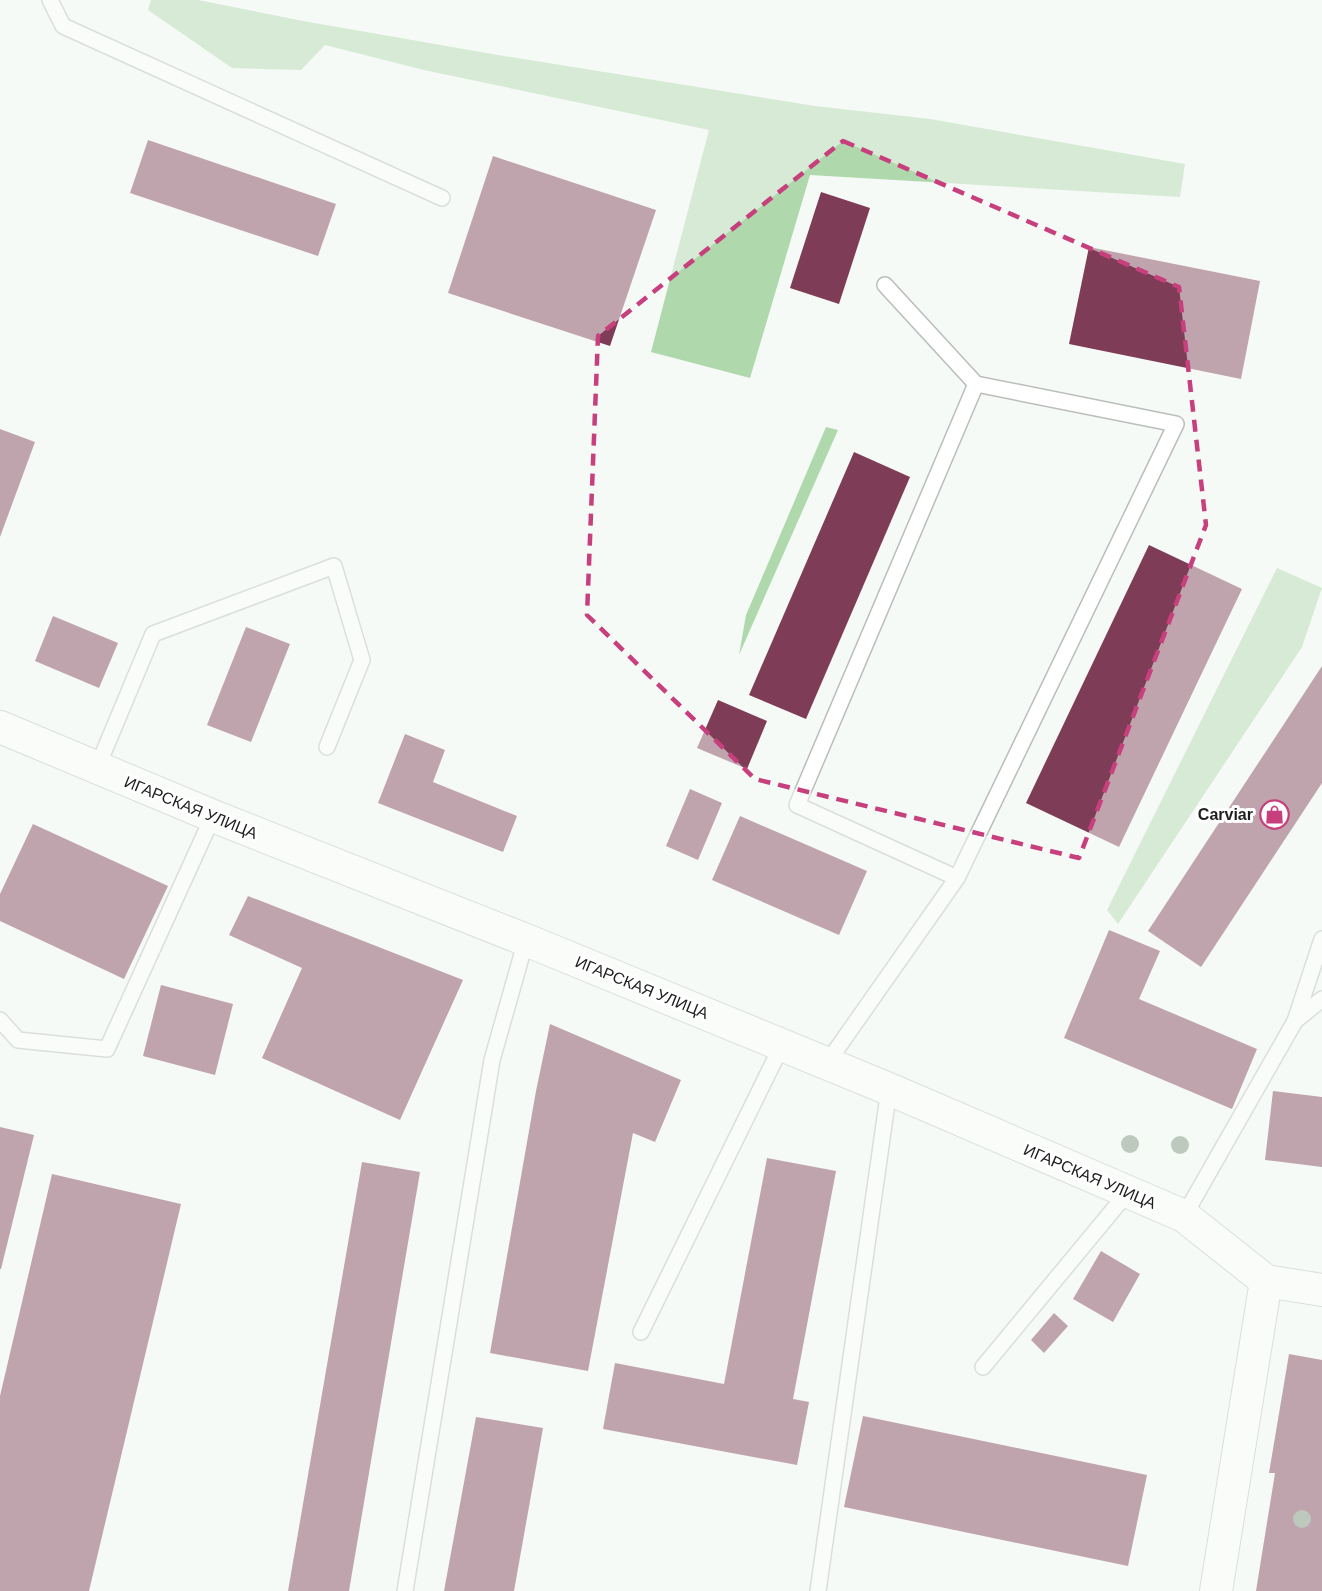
<svg xmlns="http://www.w3.org/2000/svg" width="1322" height="1591" viewBox="0 0 1322 1591" font-family="Arial,sans-serif">
	<style>
		.green { fill: #afd8ad }
		.building { fill: #7e3c56 }
		.lines { fill: none; stroke-linecap: round; stroke-linejoin: round }
		.lane-casing { stroke: #babeba; stroke-width: 18 }
		.street-casing { stroke: #babeba; stroke-width: 34 }
		.lane { stroke: #fff; stroke-width: 15 }
		.street { stroke: #fff; stroke-width: 32 }
		.tree { fill: #788e77 }
		.marked { fill: none; stroke: #c73f7c; stroke-width: 4.5; stroke-dasharray: 12 8; stroke-linejoin: round }
		.labels { text-anchor: middle; stroke-width: 6; stroke-linejoin: round; paint-order: stroke }
		.street-label { font-size: 16px; fill: #1d1e1d; stroke: #fff }
		.poi-label { font-size: 16px; font-weight: bold; fill: #1d1e1d; stroke: #fff; text-anchor: end }
	</style>
	<rect width="100%" height="100%" fill="#f6faf6"/>
	<!-- green -->
	<g class="green">
		<polygon points="151,0 198,0 303,21 498,55 815,106 930,119 1185,164 1180,197 810,175 750,378 651,352 709,130 424,70 325,45 301,70 232,68 148,10"/>
		<polygon points="826,427 838,430 739,655 746,615"/>
		<polygon points="1277,568 1322,588 1302,647 1118,924 1107,910"/>
	</g>
	<!-- building -->
	<g class="building">
		<polygon points="148,140 336,204 318,256 130,193"/>
		<polygon points="493,156 656,210 610,346 448,293"/>
		<polygon points="821,192 870,208 839,304 790,288"/>
		<polygon points="1089,247 1260,281 1241,379 1069,344"/>
		<polygon points="0,429 35,442 0,537"/>
		<polygon points="854,452 910,477 806,719 749,695"/>
		<polygon points="1149,545 1242,589 1119,847 1026,803"/>
		<polygon points="53,616 118,643 99,688 35,661"/>
		<polygon points="246,627 290,644 251,742 207,725"/>
		<polygon points="1322,666 1322,783 1201,967 1148,931"/>
		<polygon points="718,700 767,721 747,769 697,748"/>
		<polygon points="405,734 445,750 433,782 517,816 503,852 378,803"/>
		<polygon points="690,789 722,803 698,860 666,846"/>
		<polygon points="740,816 867,871 839,935 712,880"/>
		<polygon points="33,824 168,886 124,979 0,921 0,894"/>
		<polygon points="248,896 463,980 400,1120 262,1058 302,968 229,935"/>
		<polygon points="1109,930 1160,951 1139,999 1257,1049 1232,1109 1064,1038"/>
		<polygon points="161,985 233,1004 215,1075 143,1056"/>
		<polygon points="550,1024 681,1080 655,1142 633,1133 588,1371 490,1353 536,1091"/>
		<polygon points="1273,1091 1322,1097 1322,1167 1265,1160"/>
		<polygon points="0,1127 34,1135 1,1269 0,1269"/>
		<polygon points="767,1158 836,1171 793,1399 809,1402 797,1465 603,1429 615,1363 724,1384"/>
		<polygon points="362,1162 420,1172 349,1591 288,1591"/>
		<polygon points="52,1174 181,1204 89,1591 0,1591 0,1396"/>
		<polygon points="1101,1251 1140,1274 1113,1322 1073,1299"/>
		<polygon points="1054,1313 1068,1326 1044,1353 1031,1340"/>
		<polygon points="1289,1354 1322,1360 1322,1591 1256,1591 1275,1473 1269,1473"/>
		<polygon points="863,1416 1147,1475 1128,1566 844,1507"/>
		<polygon points="476,1417 543,1428 514,1591 444,1591"/>
	</g>
	<g class="lines">
		<defs>
			<g id="lane">
				<polyline points="50,0 63,26 442,198"/>
				<polyline points="885,285 976,384"/>
				<polyline points="97,768 153,634 334,566 362,660 327,747"/>
				<polyline points="0,1020 18,1040 107,1049 213,816"/>
				<polyline points="1295,1021 1322,999"/>
				<polyline points="827,1063 957,878 1176,424 976,384 797,805 957,878"/>
				<polyline points="1184,1216 1295,1021 1322,939"/>
				<polyline points="641,1332 782,1045"/>
				<polyline points="983,1367 1128,1192"/>
				<polyline points="405,1591 492,1060 526,940"/>
				<polyline points="818,1591 889,1089"/>
			</g>
			<g id="street">
				<polyline points="0,727 213,816 526,940 889,1089 1184,1216 1266,1281 1322,1290"/>
				<polyline points="1216,1591 1266,1281"/>
			</g>
		</defs>
		<!-- lane casing -->
		<use href="#lane" class="lane-casing"/>
		<!-- street casing -->
		<use href="#street" class="street-casing"/>
		<!-- lane -->
		<use href="#lane" class="lane"/>
		<!-- street -->
		<use href="#street" class="street"/>
	</g>
	<!-- trees -->
	<g class="tree">
		<circle cx="1130" cy="1144" r="9"/>
		<circle cx="1180" cy="1145" r="9"/>
		<circle cx="1302" cy="1519" r="9"/>
	</g>
	<!-- marked area -->
	<path d="M0 0H1322V1591H0ZM 843,141 L 1179,287 L 1206,525 L 1079,858 L 755,779 L 587,615 L 598,336 Z" fill="#f6faf6" fill-opacity=".55" fill-rule="evenodd"/>
	<path class="marked" d="M 843,141 L 1179,287 L 1206,525 L 1079,858 L 755,779 L 587,615 L 598,336 Z"/>
	<!-- icons -->
	<defs>
		<symbol id="shop-ring" viewBox="-11 -11 22 22"><circle r="9.5" fill="#fff" stroke="#c73f7c" stroke-width="1.5"/><path d="M-5-2.5h2.3a2.7 3.5 0 0 1 5.4 0H5L5.5 6h-11ZM-1.5-2.5h3a1.5 2.3 0 0 0-3 0Z" fill="#c73f7c"/></symbol>
	</defs>
	<g fill-rule="evenodd">
		<use href="#shop-ring" x="1258" y="798" width="33" height="33"/>
	</g>
	<g class="labels">
		<!-- street labels -->
		<g class="street-label">
			<text transform="translate(191 807) rotate(22)" y="6">ИГАРСКАЯ УЛИЦА</text>
			<text transform="translate(642 987) rotate(22)" y="6">ИГАРСКАЯ УЛИЦА</text>
			<text transform="translate(1090 1176) rotate(23)" y="6">ИГАРСКАЯ УЛИЦА</text>
		</g>
		<!-- poi labels -->
		<g class="poi-label">
			<text x="1253" y="820">Carviar</text>
		</g>
	</g>
</svg>
